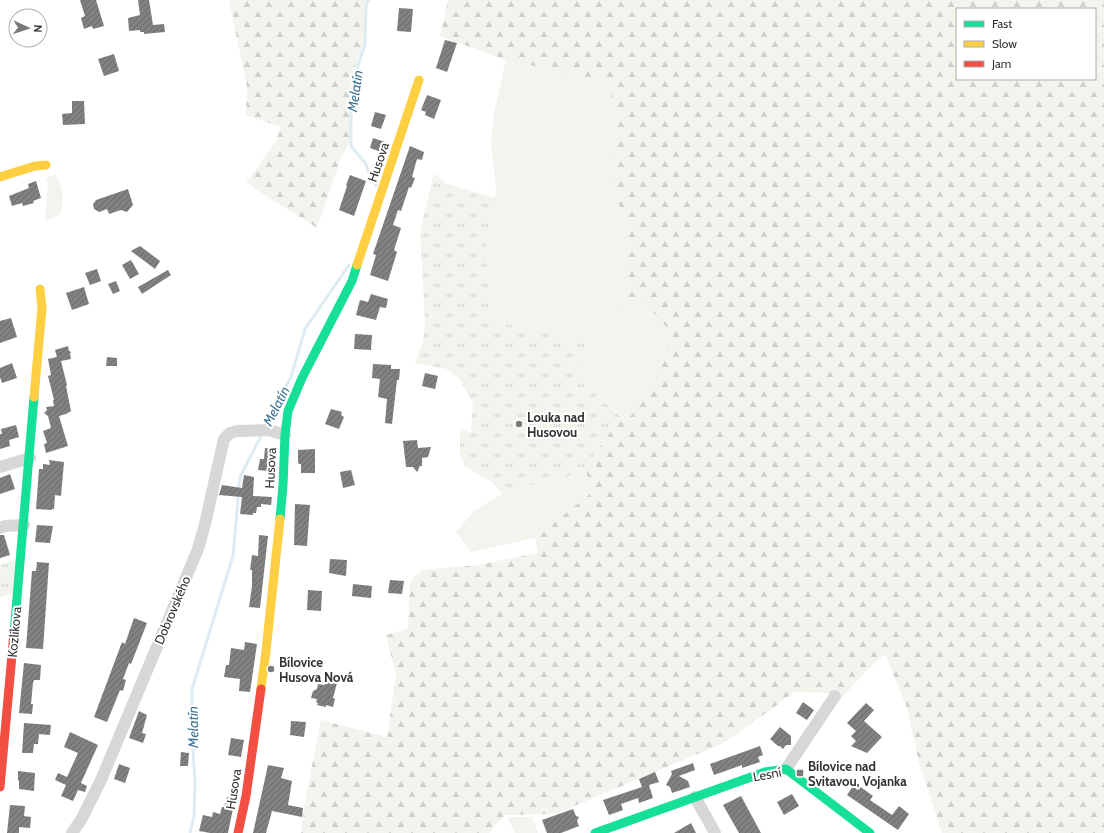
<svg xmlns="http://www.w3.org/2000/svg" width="1104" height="833" viewBox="0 0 1104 833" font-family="Cabin,sans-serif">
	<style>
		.grass { fill: url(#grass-tufts) }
		.forest { fill: url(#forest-firs); fill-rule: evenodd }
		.green { fill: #f1f5ed }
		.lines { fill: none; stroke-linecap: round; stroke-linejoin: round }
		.stream { stroke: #ddebf3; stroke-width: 3 }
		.building { fill: url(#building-hatch) }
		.street { stroke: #d7d7d7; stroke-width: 12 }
		.fast { stroke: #16e098; stroke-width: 9 }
		.slow { stroke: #ffcf43; stroke-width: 9 }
		.jam { stroke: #f24e42; stroke-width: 9 }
		.poi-dot { fill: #7a7a7a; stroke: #fff; stroke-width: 1.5 }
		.labels { text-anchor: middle; stroke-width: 4; stroke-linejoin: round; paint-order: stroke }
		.street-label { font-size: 13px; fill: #333; stroke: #fff }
		.poi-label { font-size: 13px; font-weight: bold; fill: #333; stroke: #fff; text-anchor: start }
		.water-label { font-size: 14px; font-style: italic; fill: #3f7597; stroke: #fff }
	</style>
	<defs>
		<pattern id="grass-tufts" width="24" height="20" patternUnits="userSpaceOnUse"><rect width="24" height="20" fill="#f1f5ed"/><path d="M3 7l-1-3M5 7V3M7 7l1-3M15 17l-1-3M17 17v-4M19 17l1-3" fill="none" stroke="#cfd2cc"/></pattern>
		<pattern id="forest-firs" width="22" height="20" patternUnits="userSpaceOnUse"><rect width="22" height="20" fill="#f1f5ed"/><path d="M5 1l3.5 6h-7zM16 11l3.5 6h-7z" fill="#cfd2cc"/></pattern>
		<pattern id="building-hatch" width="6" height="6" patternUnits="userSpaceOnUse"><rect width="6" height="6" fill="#818181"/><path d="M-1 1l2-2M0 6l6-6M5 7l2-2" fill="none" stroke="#6a6a6a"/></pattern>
	</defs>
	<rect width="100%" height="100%" fill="#fff"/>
	<!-- grass -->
	<g class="grass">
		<polygon points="434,173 445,183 495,198 487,239 488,280 492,299 491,307 588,345 574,377 589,388 621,417 585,468 567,477 546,484 518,487 502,494 493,483 465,467 460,452 460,428 471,433 473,403 460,379 447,369 415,363 423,342 425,321 420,231"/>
		<polygon points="16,560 13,593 0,597 0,565"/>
	</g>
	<!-- forest -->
	<g class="forest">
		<polygon points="229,0 367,0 364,4 364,41 353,73 353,90 349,102 351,140 341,158 317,228 251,186 247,182 276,141 281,127 246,115 247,87"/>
		<path d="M 448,0 L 1104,0 L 1104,833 L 942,833 L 919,762 L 906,705 L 885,654 L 866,671 L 839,701 L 833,693 L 795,692 L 724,743 L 555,814 L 505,815 L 489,833 L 301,833 L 305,801 L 321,720 L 387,737 L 396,675 L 386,635 L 408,629 L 410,582 L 421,570 L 478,565 L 538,553 L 535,538 L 592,492 L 585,468 L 621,417 L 627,421 L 623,307 L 627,232 L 612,183 L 614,126 L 610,82 L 506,60 L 440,36 ZM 957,9 L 1095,9 L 1095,79 L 957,79 Z"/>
	</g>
	<!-- green -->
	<g class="green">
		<polygon points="506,60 610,82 614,126 612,183 627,232 627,292 623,307 638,296 672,333 653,386 627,421 589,388 573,377 588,345 569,337 491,321 492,299 488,280 487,239 496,191 491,142 494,113"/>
		<path d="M 55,175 C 65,190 63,197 61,214 L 45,221 L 48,183 L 46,178 Z"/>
		<polygon points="585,468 592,492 535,538 470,552 456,532 473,512 502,494 518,487 546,484 567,477"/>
		<polygon points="507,817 532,817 538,833 515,833"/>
	</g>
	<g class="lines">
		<!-- stream -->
		<g class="stream">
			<polyline points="369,0 366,5 365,44 356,72 356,90 351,101 351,146 366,164 368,171 373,175 376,186"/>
			<polyline points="265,427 291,377 305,329 349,265"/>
			<polyline points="190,833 194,816 195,783 192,735 192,689 233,556 240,477 262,434"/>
		</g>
	</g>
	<!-- building -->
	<g class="building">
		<polygon points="80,0 96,0 104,26 93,29 92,26 84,29 81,18 85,16"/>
		<polygon points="138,0 149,0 153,25 164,24 165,32 144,34 144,32 140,32 140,30 129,31 128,18 140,15"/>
		<polygon points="399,8 413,9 411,32 397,31"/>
		<polygon points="445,40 457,43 447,72 436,68"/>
		<polygon points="114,54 119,71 104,76 98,59"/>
		<polygon points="427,95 441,100 434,119 425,115 426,112 421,110"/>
		<polygon points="72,101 84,101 85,124 63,125 62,114 72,113"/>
		<polygon points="375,112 386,115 381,129 371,126"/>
		<polygon points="373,138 388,143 384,153 370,148"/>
		<polygon points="410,146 424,152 422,160 417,159 412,177 415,178 411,188 409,187 401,211 398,210 393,225 401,228 394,250 397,252 388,281 370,275 376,255 373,254"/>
		<polygon points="350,175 366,181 354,216 339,210 347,186 346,185"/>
		<polygon points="36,181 41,198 33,201 34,203 23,206 22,203 12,206 9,196 29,188 28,184"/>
		<polygon points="128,189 133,205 127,212 121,210 109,214 107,209 99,212 94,209 93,204 96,200"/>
		<polygon points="140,246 160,261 155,269 131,251"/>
		<polygon points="131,260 139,274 130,279 122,265"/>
		<polygon points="97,269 101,281 90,285 85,273"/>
		<polygon points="168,270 171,275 142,294 138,287"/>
		<polygon points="116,281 120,291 113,294 108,284"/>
		<polygon points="84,287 89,304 72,310 66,293"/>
		<polygon points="371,294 388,299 386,308 380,307 376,320 356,315 360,300 368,302"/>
		<polygon points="11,318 17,337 0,343 0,321"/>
		<polygon points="355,334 372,335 371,350 354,349"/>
		<polygon points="68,346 69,351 71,352 70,354 71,359 61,361 67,385 66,386 71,411 66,414 59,416 68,446 46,453 44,444 47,443 43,431 51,428 48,416 44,413 47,410 46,407 54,406 53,400 54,400 48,376 51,375 48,359 57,357 55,350"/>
		<polygon points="107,357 117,358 117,366 106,366"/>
		<polygon points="12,363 17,378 2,383 0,377 0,368"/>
		<polygon points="373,364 391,365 391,369 400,369 399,380 397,380 392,424 385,423 387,399 378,397 380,379 372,378"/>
		<polygon points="425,373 438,376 435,389 422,386"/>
		<polygon points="331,409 342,412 341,415 344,417 339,429 325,424"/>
		<polygon points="16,425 19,437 9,440 10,446 0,449 0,434 2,434 1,429"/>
		<polygon points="417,440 418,448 431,447 428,457 422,458 422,466 420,466 417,472 413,467 406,467 403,441"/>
		<polygon points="265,448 274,449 274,468 268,467 268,471 258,470 260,459 264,459"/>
		<polygon points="315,449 315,473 301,473 301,464 299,464 298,462 298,450"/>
		<polygon points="49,460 64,462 61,496 55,495 54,509 52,509 52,510 36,509 39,469 43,469 43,464 50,465"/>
		<polygon points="351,470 355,485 343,488 340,472"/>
		<polygon points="10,474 15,489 0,494 0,478"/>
		<polygon points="244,475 254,477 253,496 272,497 271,505 261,504 261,507 257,507 256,513 253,513 253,515 240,514 242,497 219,495 222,485 242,488"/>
		<polygon points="295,504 310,505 307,546 294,545"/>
		<polygon points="37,525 53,526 50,543 35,542"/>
		<polygon points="0,535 4,535 10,555 0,558"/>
		<polygon points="259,535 268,536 260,608 249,607 252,586 252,570 250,570 252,555 258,556"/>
		<polygon points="330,559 347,560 346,576 329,573"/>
		<polygon points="37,562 49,563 43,649 26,648 32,571 36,571"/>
		<polygon points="390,580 404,581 402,594 388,593"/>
		<polygon points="353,584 372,586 371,598 352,596"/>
		<polygon points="308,590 322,591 321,611 307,610"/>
		<polygon points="134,618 147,623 131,664 129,663 123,679 126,680 123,691 120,690 107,722 94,717 122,642 125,644"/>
		<polygon points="245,642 257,644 250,692 239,691 240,679 224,677 226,665 229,665 231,648 244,650"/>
		<polygon points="24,663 41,665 40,680 34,680 33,683 31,704 33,704 32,714 19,713"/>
		<polygon points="330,680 337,683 333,698 335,699 333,707 326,705 326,707 317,705 318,703 316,702 317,699 311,698 313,691 317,689 318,684 324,685"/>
		<polygon points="803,702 814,710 807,720 796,713"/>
		<polygon points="866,703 874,710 864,721 882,737 867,753 851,746 856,741 851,736 856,731 847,723"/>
		<polygon points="139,711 147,715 142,733 146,734 143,743 129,738"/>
		<polygon points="291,721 306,722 304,737 290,735"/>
		<polygon points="24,723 51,725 50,735 39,734 38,744 34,744 33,753 22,753"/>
		<polygon points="780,727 791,736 791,745 786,745 783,749 780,746 778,746 770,739"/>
		<polygon points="70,732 98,745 81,783 87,786 85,792 78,790 73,801 61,796 66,785 55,780 58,773 67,777 78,753 64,747"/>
		<polygon points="231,738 244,740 241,757 228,755"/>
		<polygon points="760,746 763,755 758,757 760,762 742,768 742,765 714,775 710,764"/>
		<polygon points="181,752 189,753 188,766 180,766"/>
		<polygon points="693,763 695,770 679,776 688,781 690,787 672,793 670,787 666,785 672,774 671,771"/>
		<polygon points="119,764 130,768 125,783 114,779"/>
		<polygon points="268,765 284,768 281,778 292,781 288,805 303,808 302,817 272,811 266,833 253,833"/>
		<polygon points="18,771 35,773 34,791 19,789 19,781 18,780"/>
		<polygon points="655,772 659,782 649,785 653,798 639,803 638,798 621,804 623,810 609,815 603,800 642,787 639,779"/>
		<polygon points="855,783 873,796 870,800 892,815 899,806 909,814 898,830 847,795"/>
		<polygon points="792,794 799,806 784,815 777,802"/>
		<polygon points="741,796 761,833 739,833 723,805"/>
		<polygon points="227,797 235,799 228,833 210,833 199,831 203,815 212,817 213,812 220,814 222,807 224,807"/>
		<polygon points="10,805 25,806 24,816 31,817 30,828 19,827 19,833 7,833"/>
		<polygon points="573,809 576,816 579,817 577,821 579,826 561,833 547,833 542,820"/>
		<polygon points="691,823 696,833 674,833"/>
	</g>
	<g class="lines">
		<!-- street -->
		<g class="street">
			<polyline points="0,467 30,458"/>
			<polyline points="0,528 5,526 24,525"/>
			<polyline points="786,769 835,696"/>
			<polyline points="695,797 715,833"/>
			<polyline points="72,833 81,820 101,780 198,549 205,524 224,439 230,433 237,431 269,430 285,435"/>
		</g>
		<!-- fast -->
		<g class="fast">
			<polyline points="280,519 283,485 285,435 288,411 302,378 352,281 357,265"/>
			<polyline points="14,633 34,397"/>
			<polyline points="595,833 765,772 786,769 870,833"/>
		</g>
		<!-- slow -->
		<g class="slow">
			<polyline points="0,177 35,166 46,165"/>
			<polyline points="357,265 419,80"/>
			<polyline points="34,397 42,308 40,289"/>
			<polyline points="261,689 266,651 280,519"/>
		</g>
		<!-- jam -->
		<g class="jam">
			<polyline points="0,787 14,633"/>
			<polyline points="238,833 246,796 261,689"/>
		</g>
	</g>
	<!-- markers -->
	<g class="poi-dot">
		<circle cx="519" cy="424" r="4"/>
		<circle cx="271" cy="669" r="4"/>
		<rect x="796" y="769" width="8" height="8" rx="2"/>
	</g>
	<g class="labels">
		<!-- street labels -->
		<g class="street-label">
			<text transform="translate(378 162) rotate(-71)" y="5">Husova</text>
			<text transform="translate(270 468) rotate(-87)" y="5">Husova</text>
			<text transform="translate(172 610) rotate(-67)" y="5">Dobrovského</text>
			<text transform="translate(14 632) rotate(-85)" y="5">Kozlíkova</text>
			<text transform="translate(767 774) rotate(-11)" y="5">Lesní</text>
			<text transform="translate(233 789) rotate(-81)" y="5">Husova</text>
		</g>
		<!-- poi labels -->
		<g class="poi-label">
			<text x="527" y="422">Louka nad<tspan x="527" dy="15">Husovou</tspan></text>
			<text x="279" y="667">Bílovice<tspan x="279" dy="15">Husova Nová</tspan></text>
			<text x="808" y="771">Bílovice nad<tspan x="808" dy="15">Svitavou, Vojanka</tspan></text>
		</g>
		<!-- water labels -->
		<g class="water-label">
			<text transform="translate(355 91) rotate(-82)" y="5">Melatín</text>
			<text transform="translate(276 406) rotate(-63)" y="5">Melatín</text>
			<text transform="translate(193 727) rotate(-91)" y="5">Melatín</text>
		</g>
	</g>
	<!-- legend -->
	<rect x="956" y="8" width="140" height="72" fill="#ffffff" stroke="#adadad"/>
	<rect x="964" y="21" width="20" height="6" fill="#16e098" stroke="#adadad"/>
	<text x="992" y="28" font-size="12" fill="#333333">Fast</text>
	<rect x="964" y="41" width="20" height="6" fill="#ffcf43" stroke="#adadad"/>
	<text x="992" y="48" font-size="12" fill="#333333">Slow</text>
	<rect x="964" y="61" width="20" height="6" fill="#f24e42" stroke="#adadad"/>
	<text x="992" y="68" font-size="12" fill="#333333">Jam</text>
	<!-- north arrow -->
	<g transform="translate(28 28) rotate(93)"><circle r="19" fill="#ffffff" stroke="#adadad"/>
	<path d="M0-3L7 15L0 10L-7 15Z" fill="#7a7a7a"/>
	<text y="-6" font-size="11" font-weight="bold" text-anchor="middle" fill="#333333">N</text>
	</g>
</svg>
